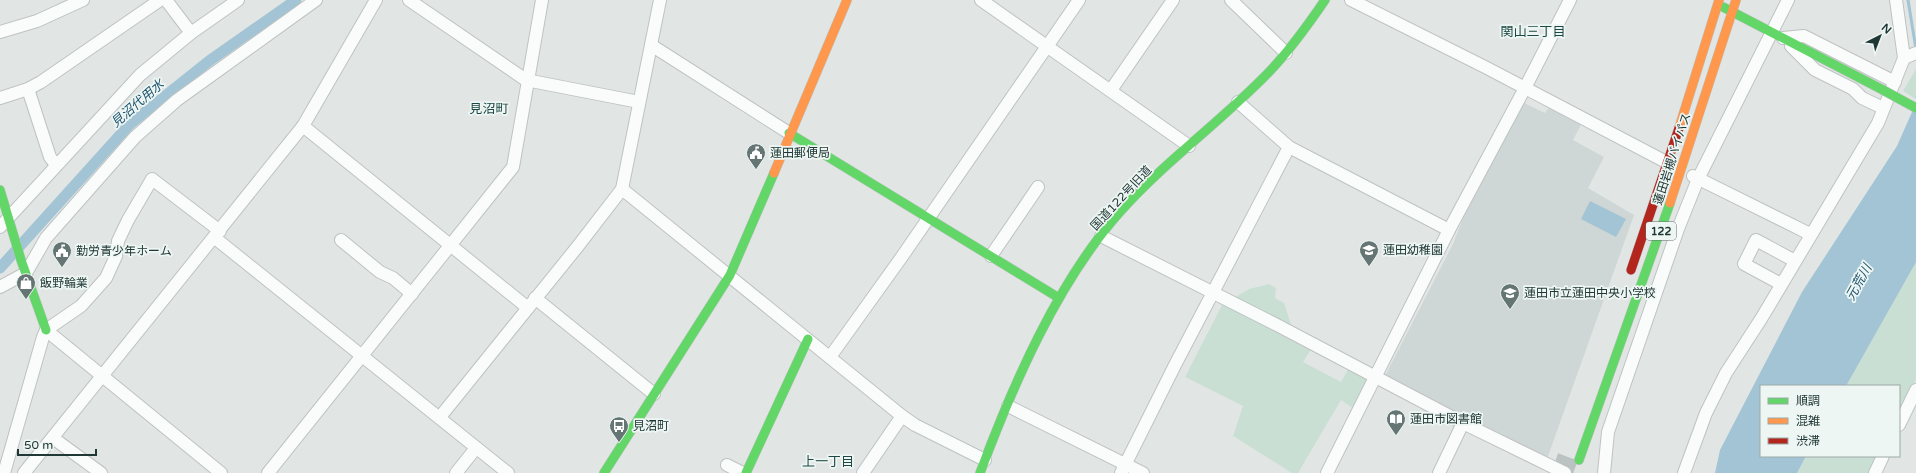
<svg xmlns="http://www.w3.org/2000/svg" width="1916" height="473" viewBox="0 0 1916 473" font-family="'Varela Round','Noto Sans JP',sans-serif">
	<style>
		.built { fill: #ced7d5 }
		.green { fill: #cadfd4 }
		.water { fill: #a2c4d4 }
		.lines { fill: none; stroke-linecap: round; stroke-linejoin: round }
		.stream { stroke: #a2c4d4; stroke-width: 3 }
		.canal { stroke: #a2c4d4; stroke-width: 11 }
		.highway-tunnel { stroke: #bac3c2; stroke-width: 21; stroke-dasharray: 21 10; stroke-linecap: butt }
		.street-casing { stroke: #bec3c2; stroke-width: 14 }
		.fast-casing { stroke: #bcc4c2; stroke-width: 10 }
		.slow-casing { stroke: #bcc4c2; stroke-width: 10 }
		.jam-casing { stroke: #bcc4c2; stroke-width: 10 }
		.street { stroke: #fafbfb; stroke-width: 12 }
		.fast { stroke: #63d668; stroke-width: 9 }
		.slow { stroke: #ff974d; stroke-width: 9 }
		.jam { stroke: #b3261e; stroke-width: 9 }
		.fast-bridge-casing { stroke: #bcc4c2; stroke-width: 10; stroke-linecap: butt }
		.fast-bridge { stroke: #63d668; stroke-width: 9 }
		.labels { text-anchor: middle; stroke-width: 3.5; stroke-linejoin: round; paint-order: stroke }
		.shield { fill: #eef6f3; stroke: #5e716e; stroke-width: 1 }
		.shield-label { font-size: 11px; font-weight: bold; fill: #203835 }
		.poi-label { font-size: 12px; fill: #203835; stroke: #eef6f3; text-anchor: start }
		.street-label { font-size: 12px; fill: #203835; stroke: #eef6f3 }
		.neighbourhood-label { font-size: 13px; fill: #1d4845; stroke: #eef6f3 }
		.water-label { font-size: 13px; font-style: italic; fill: #1d5470; stroke: #eef6f3 }
	</style>
	<rect width="100%" height="100%" fill="#e1e6e5"/>
	<!-- built -->
	<polygon class="built" points="1524,103 1545,113 1550,106 1582,123 1573,140 1604,157 1588,188 1634,215 1547,459 1385,376 1453,244 1464,216"/>
	<!-- green -->
	<g class="green">
		<polygon points="1916,69 1916,99 1903,91"/>
		<polygon points="1916,258 1916,380 1899,414 1899,386 1844,386"/>
		<polygon points="1269,284 1276,288 1275,298 1284,303 1296,340 1312,348 1303,362 1341,382 1350,366 1370,379 1354,409 1341,400 1298,473 1292,473 1233,436 1243,406 1185,377 1222,305 1249,289"/>
		<polygon points="1806,456 1878,456 1870,473 1797,473"/>
	</g>
	<!-- water -->
	<g class="water">
		<polygon points="1916,103 1916,262 1846,386 1761,386 1761,456 1806,456 1797,473 1715,473 1720,450 1802,292 1897,146"/>
		<polygon points="1590,201 1626,219 1616,237 1581,219"/>
	</g>
	<g class="lines">
		<!-- stream -->
		<polyline class="stream" points="1908,0 1916,49"/>
		<!-- canal -->
		<polyline class="canal" points="0,268 130,124 209,61 296,0"/>
		<!-- highway-tunnel -->
		<polyline class="highway-tunnel" points="1562,473 1568,457"/>
		<defs>
			<g id="street">
				<polyline points="166,0 191,33"/>
				<polyline points="409,0 526,80 639,102"/>
				<polyline points="981,0 1189,146"/>
				<polyline points="1231,0 1286,53"/>
				<polyline points="1351,0 1485,67 1668,163"/>
				<polyline points="0,32 37,21 83,0"/>
				<polyline points="1783,38 1804,36 1895,82"/>
				<polyline points="651,45 789,133"/>
				<polyline points="1791,46 1815,70 1853,89 1862,98 1883,108"/>
				<polyline points="1904,58 1916,53"/>
				<polyline points="28,89 50,157 56,165"/>
				<polyline points="1111,90 1173,0"/>
				<polyline points="0,98 28,89 41,82 160,0"/>
				<polyline points="1238,102 1289,147 1449,230"/>
				<polyline points="303,126 528,308"/>
				<polyline points="1693,176 1810,234"/>
				<polyline points="622,189 902,416 915,425 985,460"/>
				<polyline points="0,227 140,75 191,33 238,0"/>
				<polyline points="1101,236 1277,325 1463,423 1565,473"/>
				<polyline points="215,238 508,473"/>
				<polyline points="341,240 380,272 393,278 412,294"/>
				<polyline points="991,256 1038,187"/>
				<polyline points="1781,284 1744,264 1756,240 1795,261"/>
				<polyline points="0,287 26,273 46,238 135,137 177,100 316,0"/>
				<polyline points="535,298 654,394"/>
				<polyline points="46,330 221,473"/>
				<polyline points="830,357 901,258 1079,0"/>
				<polyline points="1008,406 1143,473"/>
				<polyline points="440,417 578,246 622,189 660,0"/>
				<polyline points="1899,425 1916,390"/>
				<polyline points="53,438 101,473"/>
				<polyline points="727,465 743,473"/>
				<polyline points="4,473 43,337 46,330 81,306 106,278 116,256 118,241 128,220 152,179 220,231"/>
				<polyline points="24,473 303,126 376,0"/>
				<polyline points="268,473 513,167 542,0"/>
				<polyline points="456,473 476,448"/>
				<polyline points="863,473 902,416"/>
				<polyline points="1121,473 1175,365 1289,147"/>
				<polyline points="1327,473 1449,230 1525,88 1570,0"/>
				<polyline points="1439,473 1463,423"/>
				<polyline points="1604,473 1608,432 1678,229 1698,179 1788,0"/>
				<polyline points="1684,473 1706,413 1726,373 1761,319 1878,123 1904,58 1896,0"/>
				<polyline points="1875,473 1883,456"/>
			</g>
			<g id="fast">
				<polyline points="1723,7 1883,90"/>
				<polyline points="789,133 1059,298"/>
				<polyline points="0,190 21,260 46,330"/>
				<polyline points="1579,460 1670,203"/>
				<polyline points="604,473 730,275 774,173"/>
				<polyline points="746,473 808,339"/>
				<path d="M 980,473 C 1013,385 1057,283 1119,213 C 1165,161 1222,121 1269,72 C 1290,50 1308,25 1325,0"/>
			</g>
			<g id="slow">
				<polyline points="1679,128 1719,0"/>
				<polyline points="774,173 847,0"/>
				<polyline points="1670,203 1736,0"/>
			</g>
			<polyline id="jam" points="1631,270 1679,128"/>
		</defs>
		<!-- street casing -->
		<use href="#street" class="street-casing"/>
		<!-- fast casing -->
		<use href="#fast" class="fast-casing"/>
		<!-- slow casing -->
		<use href="#slow" class="slow-casing"/>
		<!-- jam casing -->
		<use href="#jam" class="jam-casing"/>
		<!-- street -->
		<use href="#street" class="street"/>
		<!-- fast -->
		<use href="#fast" class="fast"/>
		<!-- slow -->
		<use href="#slow" class="slow"/>
		<!-- jam -->
		<use href="#jam" class="jam"/>
		<defs>
			<polyline id="fast-bridge" points="1883,90 1916,108"/>
		</defs>
		<!-- fast-bridge casing -->
		<use href="#fast-bridge" class="fast-bridge-casing"/>
		<!-- fast-bridge -->
		<use href="#fast-bridge" class="fast-bridge"/>
	</g>
	<!-- icons -->
	<defs>
		<symbol id="civic-pin" viewBox="-11 -11 22 30"><path d="M0 17L-7.5 6A9.5 9.5 0 1 1 7.5 6Z" fill="#647573" stroke="#eef6f3"/><path d="M-.6-6.5H3V-4.5H.6V-3L4-1V1h2V6H-6V1h2V-1L-.6-3ZM-1.2 2.5V6h2.4V2.5Z" fill="#fff"/></symbol>
		<symbol id="school-pin" viewBox="-11 -11 22 30"><path d="M0 17L-7.5 6A9.5 9.5 0 1 1 7.5 6Z" fill="#647573" stroke="#eef6f3"/><path d="M0-5L7-2L0 1L-7-2ZM-4 1L0 2.5L4 1V4Q0 6-4 4Z" fill="#fff"/></symbol>
		<symbol id="shop-pin" viewBox="-11 -11 22 30"><path d="M0 17L-7.5 6A9.5 9.5 0 1 1 7.5 6Z" fill="#647573" stroke="#eef6f3"/><path d="M-5-2.5h2.3a2.7 3.5 0 0 1 5.4 0H5L5.5 6h-11ZM-1.5-2.5h3a1.5 2.3 0 0 0-3 0Z" fill="#fff"/></symbol>
		<symbol id="library-pin" viewBox="-11 -11 22 30"><path d="M0 17L-7.5 6A9.5 9.5 0 1 1 7.5 6Z" fill="#647573" stroke="#eef6f3"/><path d="M-6-4Q-3-5.5-.7-3.5V5Q-3 3-6 4ZM6-4Q3-5.5 .7-3.5V5Q3 3 6 4Z" fill="#fff"/></symbol>
		<symbol id="bus-pin" viewBox="-11 -11 22 30"><path d="M0 17L-7.5 6A9.5 9.5 0 1 1 7.5 6Z" fill="#647573" stroke="#eef6f3"/><path d="M-5-6H5V4H4V6H2V4H-2V6H-4V4H-5ZM-3.5-4V0h7V-4ZM-3.5 1.2v1.5H-2V1.2ZM2 1.2v1.5H3.5V1.2Z" fill="#fff"/></symbol>
	</defs>
	<g fill-rule="evenodd">
		<use href="#civic-pin" x="745" y="142" width="22" height="30"/>
		<use href="#school-pin" x="1358" y="239" width="22" height="30"/>
		<use href="#civic-pin" x="51" y="240" width="22" height="30"/>
		<use href="#shop-pin" x="15" y="272" width="22" height="30"/>
		<use href="#school-pin" x="1499" y="282" width="22" height="30"/>
		<use href="#library-pin" x="1385" y="408" width="22" height="30"/>
		<use href="#bus-pin" x="608" y="415" width="22" height="30"/>
	</g>
	<g class="labels">
		<!-- shield labels -->
		<rect class="shield" x="1646" y="222" width="30" height="18" rx="3"/>
		<g class="shield-label">
			<text x="1661" y="235">122</text>
		</g>
		<!-- poi labels -->
		<g class="poi-label">
			<text x="770" y="157">蓮田郵便局</text>
			<text x="1383" y="254">蓮田幼稚園</text>
			<text x="76" y="255">勤労青少年ホーム</text>
			<text x="40" y="287">飯野輪業</text>
			<text x="1524" y="297">蓮田市立蓮田中央小学校</text>
			<text x="1410" y="423">蓮田市図書館</text>
			<text x="633" y="430">見沼町</text>
		</g>
		<!-- street labels -->
		<g class="street-label">
			<text transform="translate(1672 159) rotate(-72)" y="4">蓮田岩槻バイパス</text>
			<text transform="translate(1121 198) rotate(-47)" y="4">国道122号旧道</text>
		</g>
		<!-- neighbourhood labels -->
		<g class="neighbourhood-label">
			<text x="1533" y="36">関山三丁目</text>
			<text x="489" y="113">見沼町</text>
			<text x="828" y="466">上一丁目</text>
		</g>
		<!-- water labels -->
		<g class="water-label">
			<text transform="translate(137 103) rotate(-41)" y="5">見沼代用水</text>
			<text transform="translate(1858 282) rotate(-61)" y="5">元荒川</text>
		</g>
	</g>
	<!-- legend -->
	<rect x="1760" y="385" width="140" height="72" fill="#eef6f3" stroke="#9caaa7"/>
	<rect x="1768" y="398" width="20" height="6" fill="#63d668" stroke="#9caaa7"/>
	<text x="1796" y="405" font-size="12" fill="#203835">順調</text>
	<rect x="1768" y="418" width="20" height="6" fill="#ff974d" stroke="#9caaa7"/>
	<text x="1796" y="425" font-size="12" fill="#203835">混雑</text>
	<rect x="1768" y="438" width="20" height="6" fill="#b3261e" stroke="#9caaa7"/>
	<text x="1796" y="445" font-size="12" fill="#203835">渋滞</text>
	<!-- north arrow -->
	<g transform="translate(1880 36) rotate(42)" stroke="#eef6f3" stroke-width="3" paint-order="stroke">
	<path d="M0-3L7 15L0 10L-7 15Z" fill="#203835"/>
	<text y="-6" font-size="11" font-weight="bold" text-anchor="middle" fill="#203835">N</text>
	</g>
	<!-- scale -->
	<path d="M18 449v6h78v-6" fill="none" stroke="#203835" stroke-width="2"/>
	<text x="24" y="449" font-size="12" fill="#203835" stroke="#eef6f3" stroke-width="3" paint-order="stroke">50 m</text>
</svg>
